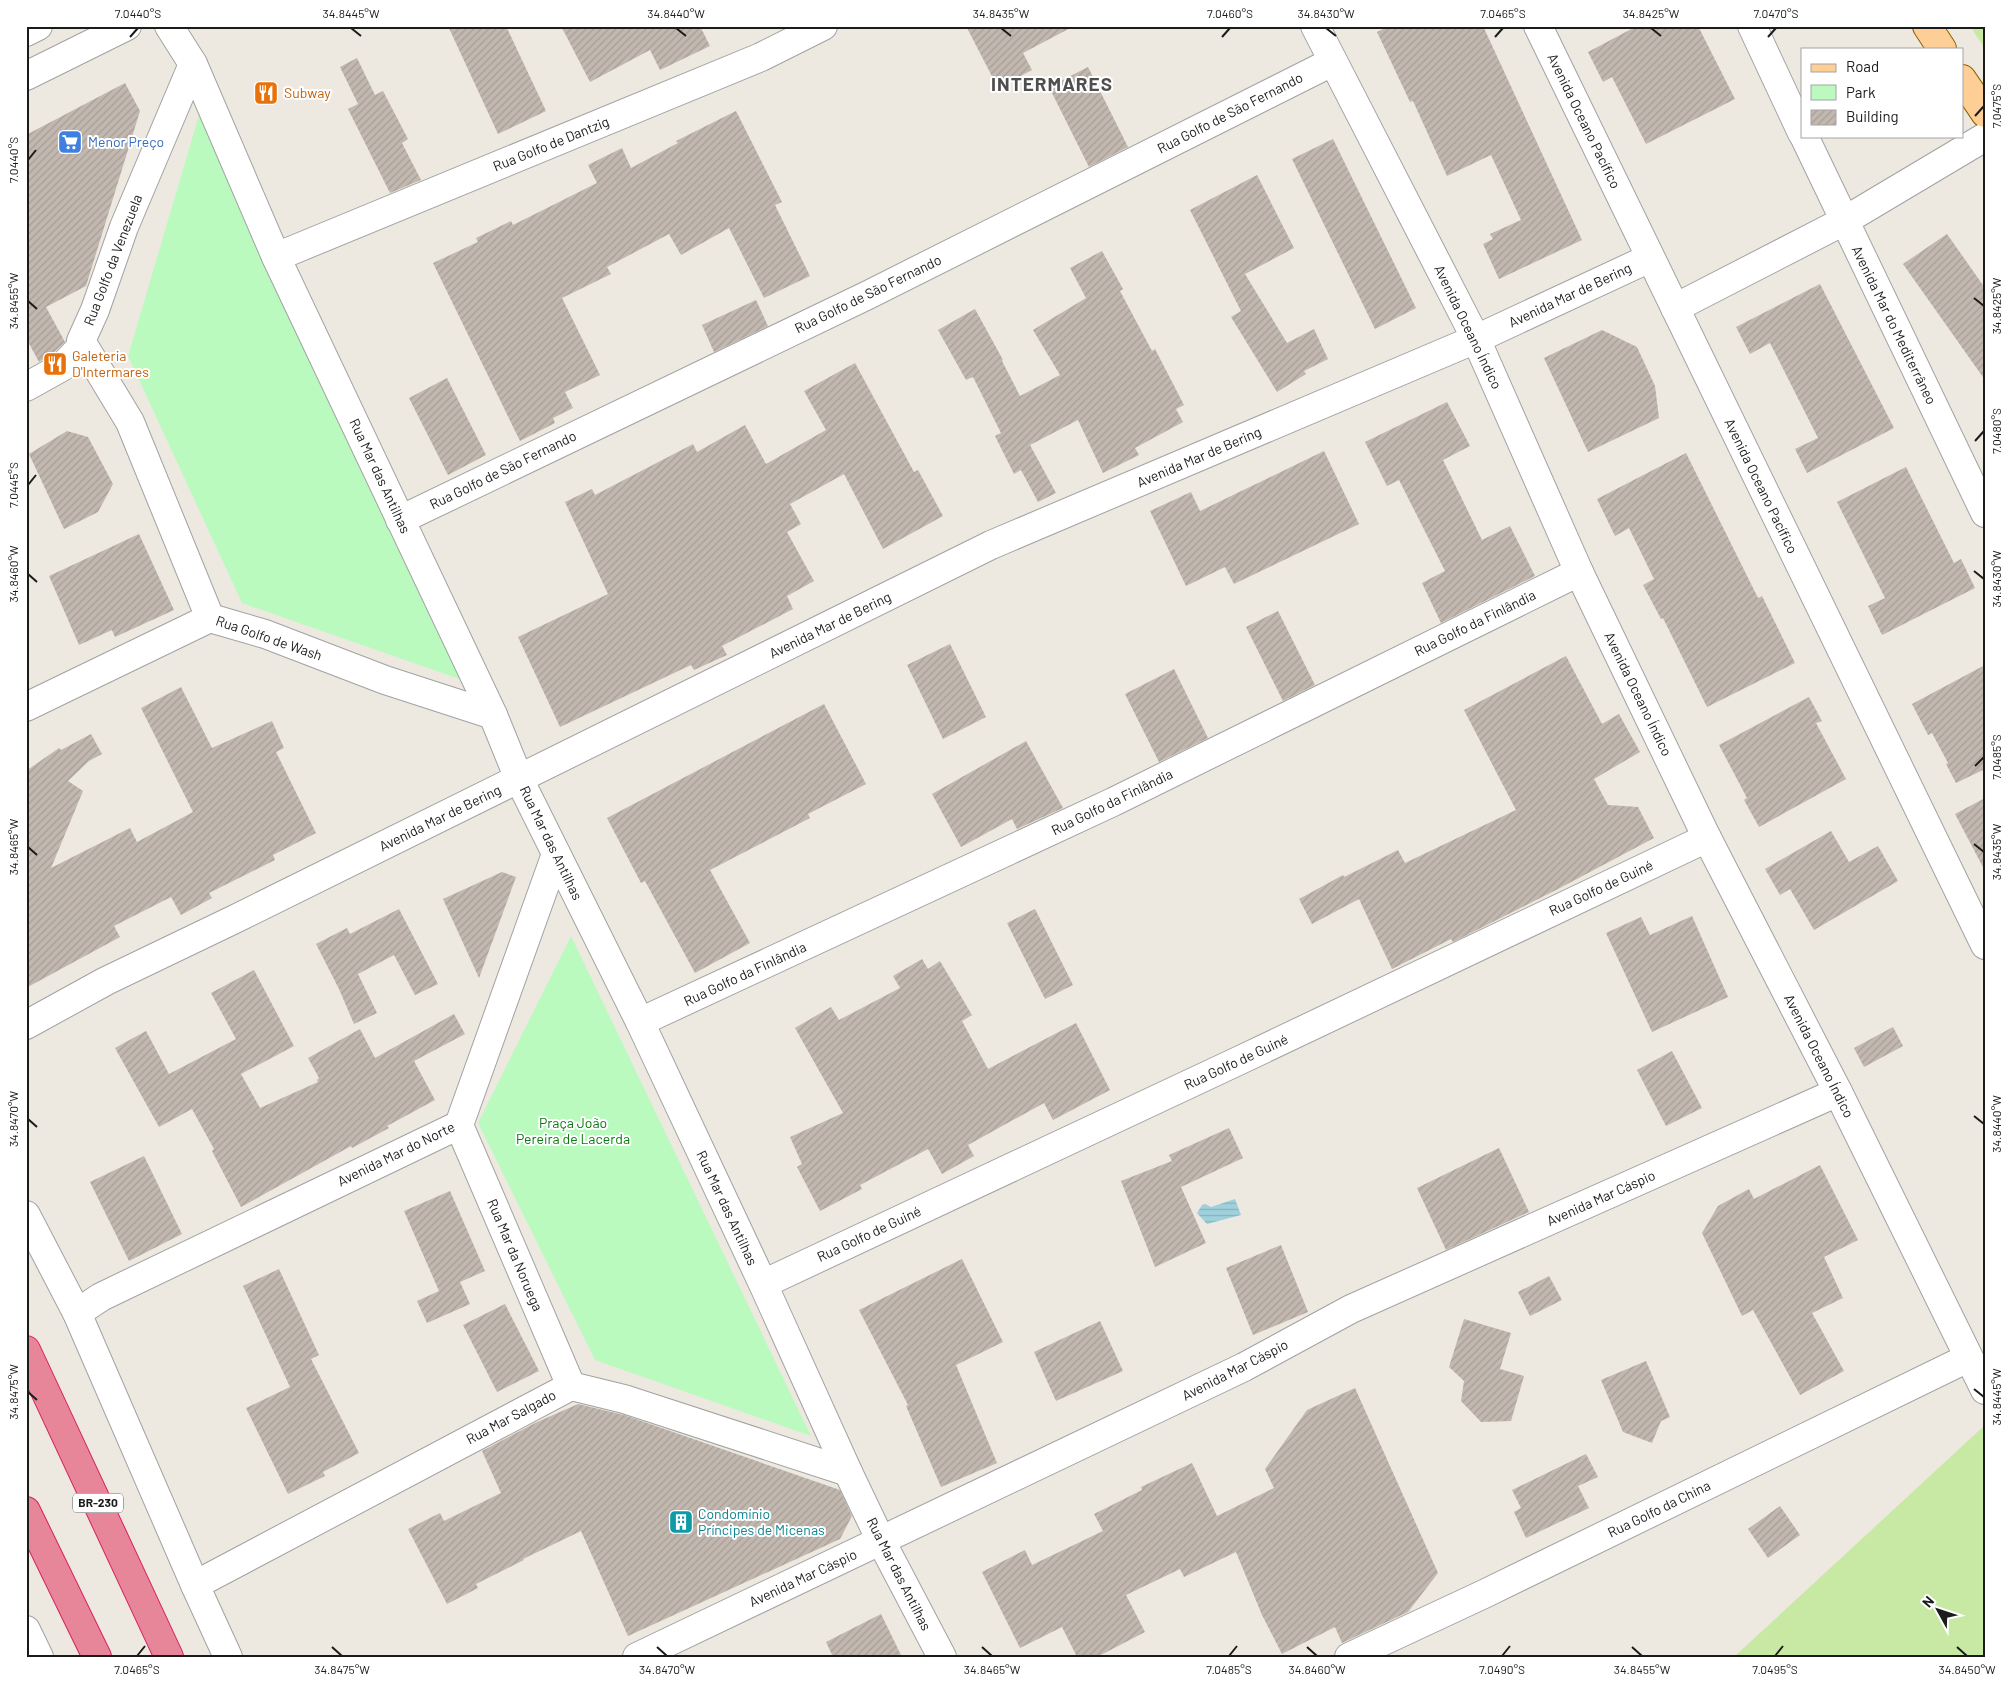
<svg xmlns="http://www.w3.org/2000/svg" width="2011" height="1683" viewBox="0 0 2011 1683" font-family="Barlow,sans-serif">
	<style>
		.grass { fill: #c8e9a4 }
		.park { fill: #bbfabe }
		.water { fill: url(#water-rules) }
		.building { fill: url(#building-hatch) }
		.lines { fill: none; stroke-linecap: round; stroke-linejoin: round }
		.minor-casing { stroke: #a2a2a2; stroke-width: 30 }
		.major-casing { stroke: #925f00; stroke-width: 30 }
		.highway-casing { stroke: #d82063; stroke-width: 30 }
		.minor { stroke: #fff; stroke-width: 28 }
		.major { stroke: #fdce95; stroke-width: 28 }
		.highway { stroke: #e78599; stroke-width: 28 }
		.ticks { fill: none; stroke: #1b1b1b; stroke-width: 2 }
		.labels { text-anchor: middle; stroke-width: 4; stroke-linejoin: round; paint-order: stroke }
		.shield { fill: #fff; stroke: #5f5f5f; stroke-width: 1 }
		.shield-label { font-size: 12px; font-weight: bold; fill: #1b1b1b }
		.food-label { font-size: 14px; fill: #c56008; stroke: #fff; text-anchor: start }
		.street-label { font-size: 14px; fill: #1b1b1b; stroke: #fff }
		.shop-label { font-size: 14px; fill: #366cbe; stroke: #fff; text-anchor: start }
		.park-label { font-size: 14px; fill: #097910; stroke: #fff }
		.culture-label { font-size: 14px; fill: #0d838f; stroke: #fff; text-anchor: start }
		.district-label { font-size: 19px; font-weight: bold; letter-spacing: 1px; fill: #4e4e4e; stroke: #fff }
		.neatline { fill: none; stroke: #1b1b1b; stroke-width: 2 }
		.ticks-label { font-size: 12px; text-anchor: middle; fill: #1b1b1b }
	</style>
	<defs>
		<pattern id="water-rules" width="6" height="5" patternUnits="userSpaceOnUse" patternTransform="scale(1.25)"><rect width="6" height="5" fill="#9fd0dc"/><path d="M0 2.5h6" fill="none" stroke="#88b2bc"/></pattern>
		<pattern id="building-hatch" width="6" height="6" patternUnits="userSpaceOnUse" patternTransform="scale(1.25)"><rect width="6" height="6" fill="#c2b8b0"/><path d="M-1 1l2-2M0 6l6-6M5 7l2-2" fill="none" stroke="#a69e97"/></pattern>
	</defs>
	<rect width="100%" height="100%" fill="#ede9e0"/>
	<!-- grass -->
	<g class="grass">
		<polygon points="1970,26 1985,26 1985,49"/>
		<polygon points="1985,1425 1985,1657 1734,1657"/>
	</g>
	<!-- park -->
	<g class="park">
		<polygon points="199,115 468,682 242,603 128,356"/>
		<polygon points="571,936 811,1436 595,1360 478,1123"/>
	</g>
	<!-- water -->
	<polygon class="water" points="1235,1199 1241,1215 1207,1224 1197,1213 1202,1205 1205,1204 1211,1207"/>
	<!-- building -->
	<g class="building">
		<polygon points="448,26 506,26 546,111 498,134"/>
		<polygon points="561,26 700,26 710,46 660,70 650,50 590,82"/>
		<polygon points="966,26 1074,26 1023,53 1032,70 998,88"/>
		<polygon points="1389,26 1483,26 1582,240 1499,279 1483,244 1493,239 1490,234 1521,220 1491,155 1447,176 1413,101 1410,102 1377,32"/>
		<polygon points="1637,26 1698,26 1735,99 1646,144 1612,77 1603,82 1588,52"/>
		<polygon points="357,58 375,95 383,91 408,139 402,143 421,180 390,193 348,109 358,104 340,67"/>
		<polygon points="1088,67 1128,147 1089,167 1049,87"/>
		<polygon points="125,83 140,111 86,286 46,307 65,342 52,354 39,362 26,338 26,135"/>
		<polygon points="736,111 782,202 775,205 810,276 764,298 729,228 681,255 669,234 607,267 611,274 562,298 600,375 565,392 573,408 553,418 555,423 520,441 433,263 478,242 476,238 511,221 513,225 597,183 588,165 622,148 631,168 678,143 676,141"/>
		<polygon points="1333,139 1416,308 1375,329 1292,159"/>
		<polygon points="1257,175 1294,248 1245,274 1287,343 1314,329 1328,359 1304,371 1306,374 1277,392 1231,317 1241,311 1190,210"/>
		<polygon points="1947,234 1985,288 1985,380 1903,264"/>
		<polygon points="1102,251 1123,289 1120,291 1152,351 1155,349 1184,405 1176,409 1183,422 1135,448 1139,455 1103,473 1078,420 1030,445 1056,493 1038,502 1021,470 1014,474 995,436 1001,433 973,377 966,380 938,330 975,309 1003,360 1002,361 1020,396 1060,375 1033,330 1086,298 1070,268"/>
		<polygon points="1820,284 1894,428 1807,473 1795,449 1818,438 1770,343 1750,354 1736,327"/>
		<polygon points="756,300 768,326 714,352 702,325"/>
		<polygon points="1602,330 1637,347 1655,386 1659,418 1588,452 1544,358"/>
		<polygon points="855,363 914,472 918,470 943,516 883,549 844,474 790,504 801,524 787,532 814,581 787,596 793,609 722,646 727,655 694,670 691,665 560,727 518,637 608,594 565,502 592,489 595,495 693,444 697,452 745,425 766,464 826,430 804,391"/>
		<polygon points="447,378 486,455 448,475 409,398"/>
		<polygon points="1447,402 1470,446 1443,460 1482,540 1510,526 1535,576 1441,623 1422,583 1445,571 1399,480 1387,486 1365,442"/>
		<polygon points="67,431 88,437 113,484 98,512 64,529 29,454"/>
		<polygon points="1324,451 1359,524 1234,584 1225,567 1186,586 1150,511 1191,492 1200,511"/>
		<polygon points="1686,453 1758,598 1762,596 1795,663 1707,707 1663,618 1661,619 1643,585 1654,579 1629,528 1615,536 1597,499"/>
		<polygon points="1906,467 1954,563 1961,559 1975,588 1882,635 1868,606 1885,598 1837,502"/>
		<polygon points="139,534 174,610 115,637 112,630 79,645 49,576"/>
		<polygon points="1278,611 1315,685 1283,701 1246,627"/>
		<polygon points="950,644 986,717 943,739 907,665"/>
		<polygon points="1566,656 1602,724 1619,714 1640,752 1594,779 1608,805 1638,807 1654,838 1558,889 1453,942 1451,939 1392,969 1359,899 1312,924 1299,899 1343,875 1344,877 1398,850 1405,863 1516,810 1464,710"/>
		<polygon points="1985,665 1985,769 1956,783 1946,764 1948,763 1932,733 1928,735 1912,704"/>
		<polygon points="1174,669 1208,738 1159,762 1125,694"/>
		<polygon points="181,687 212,748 272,721 284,748 276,752 316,833 273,855 275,860 209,893 212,898 181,915 171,897 114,926 120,937 26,988 26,771 59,748 61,750 91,734 102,754 89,761 68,781 83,791 51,868 130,828 137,842 193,812 141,708"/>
		<polygon points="1809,697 1822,721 1816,723 1846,779 1759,827 1744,800 1747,798 1719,745"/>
		<polygon points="824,704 866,784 808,814 810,818 710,870 750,943 695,973 645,881 641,883 607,818"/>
		<polygon points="1026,741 1063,808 1017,829 1012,819 961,847 932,794"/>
		<polygon points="1985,798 1985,871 1955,814"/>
		<polygon points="1831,831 1849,862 1878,846 1898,881 1814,930 1790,889 1780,895 1765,869"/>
		<polygon points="502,872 516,877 479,978 443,899"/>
		<polygon points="399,909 438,984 415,995 394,955 358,974 377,1013 354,1024 339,989 316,944 347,928 350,934"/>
		<polygon points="1035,909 1073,985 1045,999 1007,923"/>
		<polygon points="1692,916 1728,997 1652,1032 1606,933 1641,917 1650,935"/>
		<polygon points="922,959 928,969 940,961 972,1015 962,1021 988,1069 1076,1023 1110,1090 1053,1120 1044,1103 968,1145 974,1156 942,1174 928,1149 860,1185 862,1189 820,1211 797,1167 802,1164 790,1137 843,1113 795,1028 831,1007 839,1020 900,988 893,976"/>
		<polygon points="254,970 294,1046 241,1074 260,1108 318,1082 317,1080 319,1078 308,1058 360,1029 375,1058 454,1014 465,1034 414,1061 435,1100 387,1126 389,1128 352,1148 351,1146 241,1207 212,1151 214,1149 192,1109 159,1127 115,1048 146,1031 169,1074 236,1039 211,993"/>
		<polygon points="1893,1027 1903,1046 1864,1067 1854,1048"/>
		<polygon points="1672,1051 1702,1108 1666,1126 1637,1070"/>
		<polygon points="1229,1128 1243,1158 1181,1187 1206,1243 1155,1267 1121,1181 1172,1161 1169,1155"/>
		<polygon points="1499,1148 1529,1212 1446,1250 1417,1188"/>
		<polygon points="144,1156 182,1234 129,1261 90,1182"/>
		<polygon points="1820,1165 1858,1240 1824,1257 1843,1298 1812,1313 1844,1371 1800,1395 1753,1310 1742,1316 1702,1233 1718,1206 1749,1189 1754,1199"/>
		<polygon points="450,1191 485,1271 460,1282 470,1304 427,1323 417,1301 439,1291 404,1211"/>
		<polygon points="1281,1245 1308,1312 1253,1335 1226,1268"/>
		<polygon points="962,1259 1003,1342 956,1365 997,1463 941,1487 906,1406 908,1405 859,1310"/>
		<polygon points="279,1269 319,1355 311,1359 359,1453 323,1472 325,1476 288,1494 246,1408 290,1387 243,1286"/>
		<polygon points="1549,1276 1562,1300 1530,1316 1518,1292"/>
		<polygon points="505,1304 539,1371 497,1392 463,1325"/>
		<polygon points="1464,1319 1511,1333 1500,1369 1524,1376 1511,1421 1481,1422 1461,1401 1464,1381 1449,1367"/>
		<polygon points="1100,1321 1123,1371 1056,1401 1034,1352"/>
		<polygon points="1646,1361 1670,1417 1661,1421 1652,1443 1623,1432 1601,1380"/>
		<polygon points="1355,1388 1438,1573 1408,1612 1342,1643 1335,1627 1282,1654 1262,1615 1236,1552 1184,1577 1180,1569 1126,1595 1145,1632 1097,1657 1077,1657 1062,1627 1020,1648 982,1572 1025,1550 1032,1565 1103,1531 1094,1514 1142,1490 1141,1487 1192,1463 1217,1516 1274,1488 1265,1469 1307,1410"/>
		<polygon points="578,1404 624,1415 840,1490 852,1516 840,1539 628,1636 581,1531 523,1559 524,1560 476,1584 478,1588 447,1604 408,1529 440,1513 444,1521 501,1493 482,1451 535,1423"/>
		<polygon points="1586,1454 1598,1477 1578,1486 1589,1508 1526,1538 1514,1512 1521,1508 1512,1490"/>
		<polygon points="1780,1506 1800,1535 1768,1558 1748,1529"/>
		<polygon points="881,1614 902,1657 833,1657 826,1642"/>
	</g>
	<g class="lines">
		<defs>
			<g id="minor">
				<polyline points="169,26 193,64 276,257 493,715 519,779 640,1022 763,1284 848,1472 881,1541 942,1657"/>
				<polyline points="1315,26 1476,339 1579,572 1707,838 1838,1092 1985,1390"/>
				<polyline points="1538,26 1985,945"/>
				<polyline points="1752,26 1802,133"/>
				<polyline points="26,32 38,26"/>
				<polyline points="193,64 124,227 95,310 81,341 130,422 210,618"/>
				<polyline points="26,76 127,26"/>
				<polyline points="1804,136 1985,513"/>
				<polyline points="276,257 761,57 823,26"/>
				<polyline points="1675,308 1844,221 1985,137"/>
				<polyline points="26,387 62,367 83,345"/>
				<polyline points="400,520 868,295 1332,62"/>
				<polyline points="26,707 210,618 265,634 385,680 493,715"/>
				<polyline points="640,1022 1113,802 1579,572"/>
				<polyline points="26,1025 106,981 235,919 991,545 1476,339 1650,258"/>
				<polyline points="459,1125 571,1386"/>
				<polyline points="26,1215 77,1313 195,1585 228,1657"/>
				<polyline points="763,1284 1236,1062 1707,838"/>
				<polyline points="77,1313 101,1297 459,1125 556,854"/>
				<polyline points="195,1585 571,1386 624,1399 848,1472"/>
				<polyline points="26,1630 39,1657"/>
				<polyline points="637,1657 1244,1367 1351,1309 1838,1092"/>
				<polyline points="1349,1657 1484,1594 1968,1358"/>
			</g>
			<g id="major">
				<polyline points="1927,26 1942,49"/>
				<polyline points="1962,79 1985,113"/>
			</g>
			<g id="highway">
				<polyline points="26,1350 169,1657"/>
				<polyline points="26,1511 97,1657"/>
			</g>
		</defs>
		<!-- minor casing -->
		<use href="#minor" class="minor-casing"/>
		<!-- major casing -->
		<use href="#major" class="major-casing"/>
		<!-- highway casing -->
		<use href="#highway" class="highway-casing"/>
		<!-- minor -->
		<use href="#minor" class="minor"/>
		<!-- major -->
		<use href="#major" class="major"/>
		<!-- highway -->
		<use href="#highway" class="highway"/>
	</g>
	<!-- ticks -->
	<path class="ticks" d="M 351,28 L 361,36M 676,28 L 686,36M 1001,28 L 1011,36M 1326,28 L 1336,36M 1651,28 L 1661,36M 130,37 L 138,28M 1222,37 L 1230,28M 1495,37 L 1503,28M 1768,37 L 1776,28M 1975,116 L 1984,106M 28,160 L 36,150M 1974,298 L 1984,306M 28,301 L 37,309M 1975,441 L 1984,431M 28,485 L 36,475M 1974,571 L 1984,579M 28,574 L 37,582M 1975,766 L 1984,757M 1974,844 L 1984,852M 28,847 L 37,855M 1974,1116 L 1984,1124M 28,1119 L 37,1127M 1974,1389 L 1984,1397M 28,1392 L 37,1400M 332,1647 L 342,1656M 657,1647 L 667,1656M 982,1647 L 992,1656M 1307,1647 L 1317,1656M 1632,1647 L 1642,1656M 1957,1647 L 1967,1656M 137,1656 L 145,1646M 1229,1656 L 1237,1646M 1502,1656 L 1510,1646M 1775,1656 L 1783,1646"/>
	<!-- icons -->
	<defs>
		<symbol id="restaurant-square" viewBox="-11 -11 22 22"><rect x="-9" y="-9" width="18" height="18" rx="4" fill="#e8710a" stroke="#fff"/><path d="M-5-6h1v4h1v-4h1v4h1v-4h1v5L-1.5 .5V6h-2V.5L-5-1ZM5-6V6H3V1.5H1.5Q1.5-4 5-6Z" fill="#fff"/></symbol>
		<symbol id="supermarket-square" viewBox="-11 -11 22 22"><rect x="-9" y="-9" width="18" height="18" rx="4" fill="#3f7fe0" stroke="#fff"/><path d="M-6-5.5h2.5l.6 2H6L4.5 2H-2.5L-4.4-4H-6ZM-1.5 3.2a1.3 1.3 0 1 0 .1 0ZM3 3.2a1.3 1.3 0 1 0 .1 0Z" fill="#fff"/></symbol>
		<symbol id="building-square" viewBox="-11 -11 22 22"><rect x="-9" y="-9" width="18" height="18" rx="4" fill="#0f9aa8" stroke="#fff"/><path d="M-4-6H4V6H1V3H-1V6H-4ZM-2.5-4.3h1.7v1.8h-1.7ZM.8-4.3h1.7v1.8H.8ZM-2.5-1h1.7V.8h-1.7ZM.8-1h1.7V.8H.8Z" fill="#fff"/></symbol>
	</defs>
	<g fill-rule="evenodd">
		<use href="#restaurant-square" x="252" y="79" width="28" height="28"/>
		<use href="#supermarket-square" x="56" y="128" width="28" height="28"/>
		<use href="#restaurant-square" x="41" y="350" width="28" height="28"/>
		<use href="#building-square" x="667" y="1508" width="28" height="28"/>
	</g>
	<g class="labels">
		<!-- shield labels -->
		<rect class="shield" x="73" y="1493.5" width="50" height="19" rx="4"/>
		<g class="shield-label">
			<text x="98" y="1507">BR-230</text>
		</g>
		<!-- food labels -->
		<g class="food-label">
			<text x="284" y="98">Subway</text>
			<text x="72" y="361">Galeteria<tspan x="72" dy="16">D'Intermares</tspan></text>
		</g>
		<!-- street labels -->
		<g class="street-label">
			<text transform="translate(1230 113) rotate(-27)" y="5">Rua Golfo de São Fernando</text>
			<text transform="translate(1584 121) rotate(64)" y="5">Avenida Oceano Pacífico</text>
			<text transform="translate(551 144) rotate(-22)" y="5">Rua Golfo de Dantzig</text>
			<text transform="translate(113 260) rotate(-69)" y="5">Rua Golfo da Venezuela</text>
			<text transform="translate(868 294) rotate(-26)" y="5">Rua Golfo de São Fernando</text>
			<text transform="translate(1570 295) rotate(-25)" y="5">Avenida Mar de Bering</text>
			<text transform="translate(1894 325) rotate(64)" y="5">Avenida Mar do Mediterrâneo</text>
			<text transform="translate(1468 327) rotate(64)" y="5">Avenida Oceano Índico</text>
			<text transform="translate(1199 457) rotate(-23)" y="5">Avenida Mar de Bering</text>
			<text transform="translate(503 470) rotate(-26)" y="5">Rua Golfo de São Fernando</text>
			<text transform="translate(380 476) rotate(65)" y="5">Rua Mar das Antilhas</text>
			<text transform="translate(1761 486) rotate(64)" y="5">Avenida Oceano Pacífico</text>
			<text transform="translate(1475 623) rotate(-26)" y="5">Rua Golfo da Finlândia</text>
			<text transform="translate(830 625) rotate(-26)" y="5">Avenida Mar de Bering</text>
			<text transform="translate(269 638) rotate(19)" y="5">Rua Golfo de Wash</text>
			<text transform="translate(1638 694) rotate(64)" y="5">Avenida Oceano Índico</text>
			<text transform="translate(1112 802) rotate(-26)" y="5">Rua Golfo da Finlândia</text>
			<text transform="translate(440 818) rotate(-26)" y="5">Avenida Mar de Bering</text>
			<text transform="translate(551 843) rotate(64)" y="5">Rua Mar das Antilhas</text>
			<text transform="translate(1601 888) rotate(-25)" y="5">Rua Golfo de Guiné</text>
			<text transform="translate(745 974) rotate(-25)" y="5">Rua Golfo da Finlândia</text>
			<text transform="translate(1819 1056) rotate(63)" y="5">Avenida Oceano Índico</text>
			<text transform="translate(1236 1062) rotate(-25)" y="5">Rua Golfo de Guiné</text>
			<text transform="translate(396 1154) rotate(-26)" y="5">Avenida Mar do Norte</text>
			<text transform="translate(1601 1198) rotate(-24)" y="5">Avenida Mar Cáspio</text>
			<text transform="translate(727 1208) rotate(65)" y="5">Rua Mar das Antilhas</text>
			<text transform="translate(869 1234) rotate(-25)" y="5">Rua Golfo de Guiné</text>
			<text transform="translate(515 1255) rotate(67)" y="5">Rua Mar da Noruega</text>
			<text transform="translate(1235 1370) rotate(-27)" y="5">Avenida Mar Cáspio</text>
			<text transform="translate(511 1417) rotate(-28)" y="5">Rua Mar Salgado</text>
			<text transform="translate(1659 1509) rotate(-26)" y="5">Rua Golfo da China</text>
			<text transform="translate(899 1574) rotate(63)" y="5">Rua Mar das Antilhas</text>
			<text transform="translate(803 1578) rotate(-25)" y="5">Avenida Mar Cáspio</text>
		</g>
		<!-- shop labels -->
		<g class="shop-label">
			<text x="88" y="147">Menor Preço</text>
		</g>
		<!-- park labels -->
		<g class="park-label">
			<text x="573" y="1128">Praça João<tspan x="573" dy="16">Pereira de Lacerda</tspan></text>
		</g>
		<!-- culture labels -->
		<g class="culture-label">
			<text x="698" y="1519">Condomínio<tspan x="698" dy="16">Príncipes de Micenas</tspan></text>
		</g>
		<!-- district labels -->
		<g class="district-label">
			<text x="1052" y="91">INTERMARES</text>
		</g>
	</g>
	<!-- border -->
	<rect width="2011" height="1683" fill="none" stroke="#ffffff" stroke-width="55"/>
	<!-- legend -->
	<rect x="1801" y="48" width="162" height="90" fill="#ffffff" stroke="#a4a4a4"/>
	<rect x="1811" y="64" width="25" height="8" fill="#fdce95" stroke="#a4a4a4"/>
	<text x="1846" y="72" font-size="15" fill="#1b1b1b">Road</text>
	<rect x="1811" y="85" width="25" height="15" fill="#bbfabe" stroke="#a4a4a4"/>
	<text x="1846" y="98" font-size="15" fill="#1b1b1b">Park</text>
	<rect x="1811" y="110" width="25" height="15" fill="url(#building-hatch)" stroke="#a4a4a4"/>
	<text x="1846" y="122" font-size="15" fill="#1b1b1b">Building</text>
	<!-- north arrow -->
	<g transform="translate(1938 1610) rotate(310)" stroke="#ffffff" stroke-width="4" paint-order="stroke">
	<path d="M0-4L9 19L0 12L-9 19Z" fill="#1b1b1b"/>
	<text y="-8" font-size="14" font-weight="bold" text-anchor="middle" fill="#1b1b1b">N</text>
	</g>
	<rect x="28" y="28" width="1956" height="1628" class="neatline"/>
	<g class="ticks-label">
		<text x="138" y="18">7.0440°S</text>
		<text x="351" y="18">34.8445°W</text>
		<text x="676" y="18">34.8440°W</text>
		<text x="1001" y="18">34.8435°W</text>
		<text x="1230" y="18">7.0460°S</text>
		<text x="1326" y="18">34.8430°W</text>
		<text x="1503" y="18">7.0465°S</text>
		<text x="1651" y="18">34.8425°W</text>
		<text x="1776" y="18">7.0470°S</text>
		<text transform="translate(1997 106) rotate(-90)" y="4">7.0475°S</text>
		<text transform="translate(14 160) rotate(-90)" y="4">7.0440°S</text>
		<text transform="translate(14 301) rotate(-90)" y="4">34.8455°W</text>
		<text transform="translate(1997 306) rotate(-90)" y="4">34.8425°W</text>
		<text transform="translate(1997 431) rotate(-90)" y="4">7.0480°S</text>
		<text transform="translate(14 485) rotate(-90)" y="4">7.0445°S</text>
		<text transform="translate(14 574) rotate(-90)" y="4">34.8460°W</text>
		<text transform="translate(1997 579) rotate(-90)" y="4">34.8430°W</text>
		<text transform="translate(1997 757) rotate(-90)" y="4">7.0485°S</text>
		<text transform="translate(14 847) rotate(-90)" y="4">34.8465°W</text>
		<text transform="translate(1997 852) rotate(-90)" y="4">34.8435°W</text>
		<text transform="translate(14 1119) rotate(-90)" y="4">34.8470°W</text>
		<text transform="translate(1997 1124) rotate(-90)" y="4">34.8440°W</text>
		<text transform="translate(14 1392) rotate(-90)" y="4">34.8475°W</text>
		<text transform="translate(1997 1397) rotate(-90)" y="4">34.8445°W</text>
		<text x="137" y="1674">7.0465°S</text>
		<text x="342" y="1674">34.8475°W</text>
		<text x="667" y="1674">34.8470°W</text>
		<text x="992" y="1674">34.8465°W</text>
		<text x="1229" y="1674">7.0485°S</text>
		<text x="1317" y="1674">34.8460°W</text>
		<text x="1502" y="1674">7.0490°S</text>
		<text x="1642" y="1674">34.8455°W</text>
		<text x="1775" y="1674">7.0495°S</text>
		<text x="1967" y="1674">34.8450°W</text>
	</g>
</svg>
